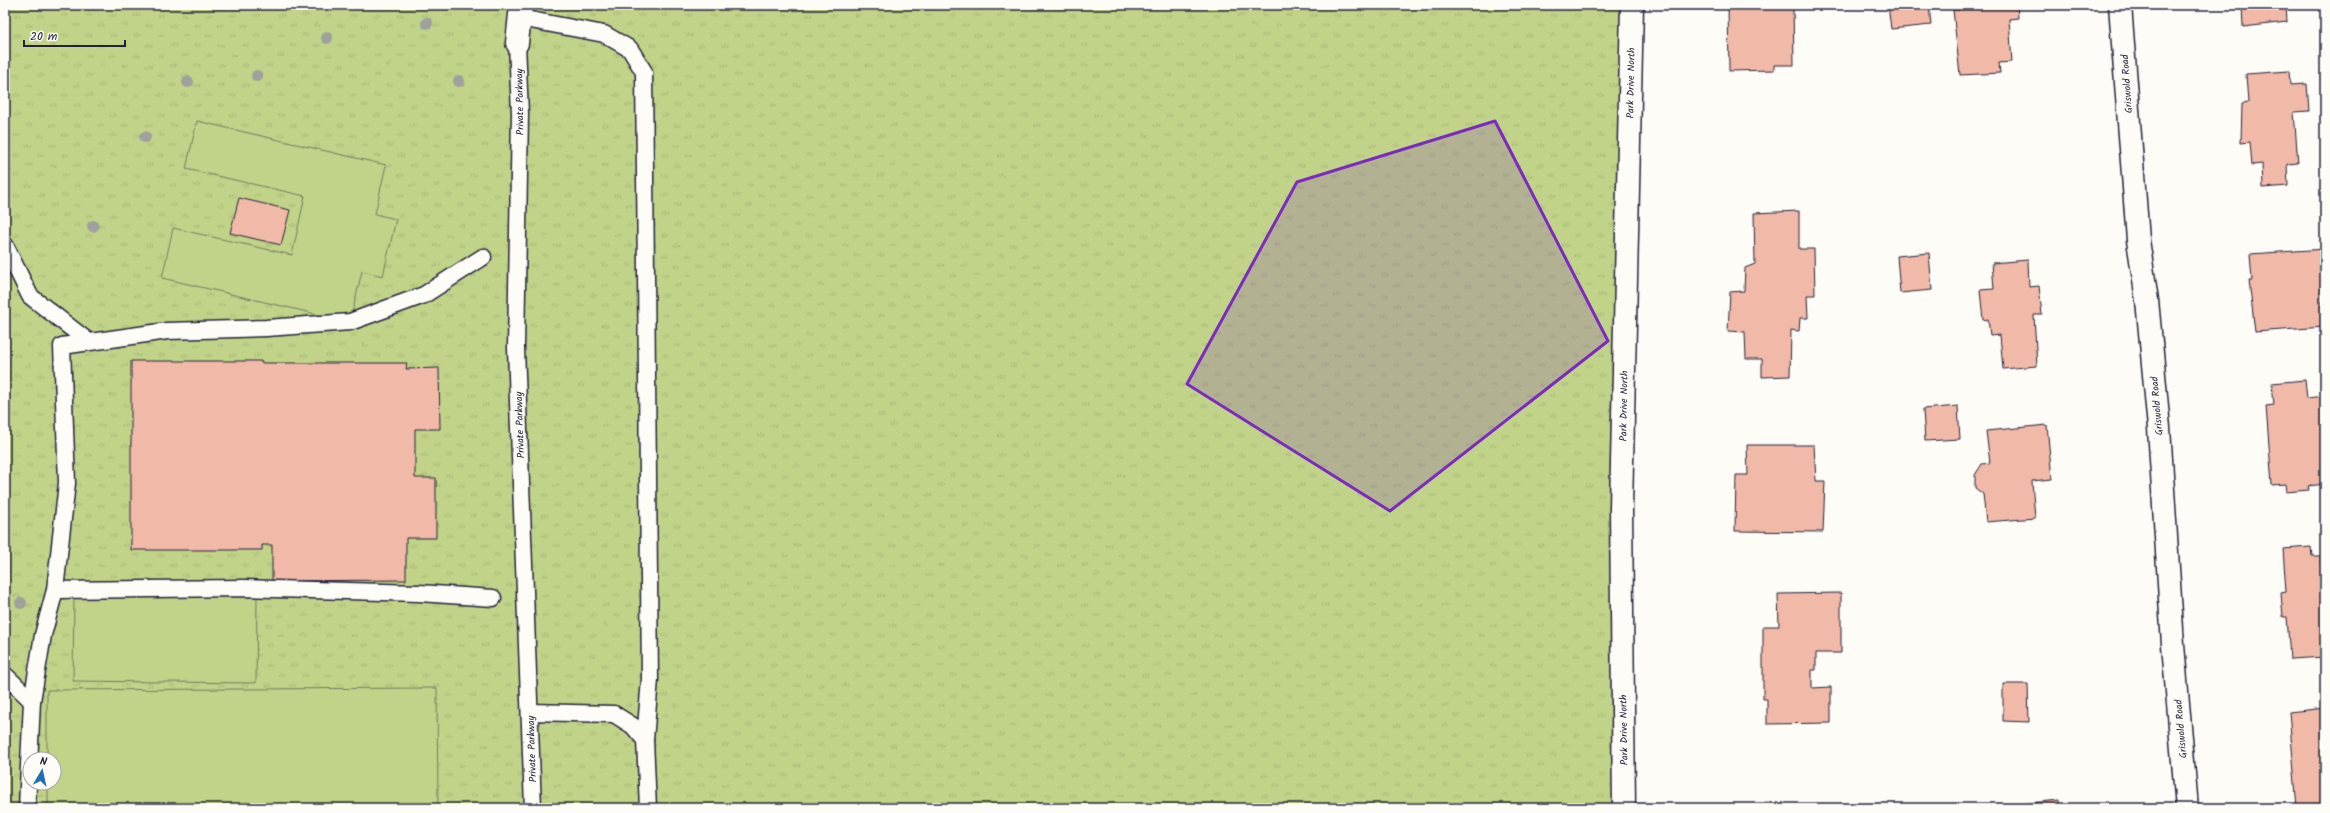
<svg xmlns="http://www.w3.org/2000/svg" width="2330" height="813" viewBox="0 0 2330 813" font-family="Kalam,sans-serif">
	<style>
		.grass { fill: url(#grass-tufts); stroke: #717a62; fill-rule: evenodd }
		.green { fill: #c0d388; stroke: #717a62 }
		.building { fill: #f1b9a7; stroke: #22223b }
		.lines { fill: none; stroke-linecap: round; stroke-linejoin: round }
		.lane-casing { stroke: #22223b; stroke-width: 19 }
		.street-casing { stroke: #22223b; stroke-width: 25 }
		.lane { stroke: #fdfcf7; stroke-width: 16 }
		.street { stroke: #fdfcf7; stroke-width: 22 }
		.tree { fill: #9ea19c }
		.marked { fill: #7b2cbf; fill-opacity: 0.2; stroke: #7b2cbf; stroke-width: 3; stroke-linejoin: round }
		.labels { text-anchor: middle; stroke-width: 3; stroke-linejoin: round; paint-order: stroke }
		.street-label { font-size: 10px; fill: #22223b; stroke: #fdfcf7 }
	</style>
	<defs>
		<pattern id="grass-tufts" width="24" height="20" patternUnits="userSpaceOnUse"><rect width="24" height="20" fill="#c0d388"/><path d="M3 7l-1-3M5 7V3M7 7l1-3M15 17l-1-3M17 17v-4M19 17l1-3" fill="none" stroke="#a5b576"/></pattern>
	</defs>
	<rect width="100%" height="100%" fill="#fdfcf7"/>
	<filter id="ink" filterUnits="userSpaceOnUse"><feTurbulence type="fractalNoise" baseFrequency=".025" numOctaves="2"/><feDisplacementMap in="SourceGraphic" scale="8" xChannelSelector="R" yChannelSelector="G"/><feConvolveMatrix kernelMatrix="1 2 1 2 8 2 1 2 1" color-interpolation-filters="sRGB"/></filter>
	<g filter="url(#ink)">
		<!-- grass -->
		<path class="grass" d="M 5,5 L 1625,5 L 1630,808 L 5,808 ZM 30,759 L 54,759 L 54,783 L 30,783 Z"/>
		<!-- green -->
		<g class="green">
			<polygon points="197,121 386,165 375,214 396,219 383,276 362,271 350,322 162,278 173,228 292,255 305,196 186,169"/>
			<polygon points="74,595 257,597 256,683 73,681"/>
			<polygon points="437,688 438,808 48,808 48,783 54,783 54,759 47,759 47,690"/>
		</g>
		<!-- building -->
		<g class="building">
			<polygon points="1728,5 1793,5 1794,65 1774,65 1774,70 1729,71"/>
			<polygon points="1888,5 1929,5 1931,25 1891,29"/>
			<polygon points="1958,5 2017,5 2018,18 2009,19 2012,62 1999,63 2000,73 1960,75 1953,10 1959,10"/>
			<polygon points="2242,5 2286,5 2287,22 2243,27"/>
			<polygon points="2289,71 2290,85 2307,84 2309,111 2294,112 2298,163 2287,164 2288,186 2263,188 2262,164 2252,165 2250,142 2241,143 2242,104 2248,103 2246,74"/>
			<polygon points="239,198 290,210 281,245 230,233"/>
			<polygon points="1799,211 1799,249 1814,249 1815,295 1807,295 1808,318 1800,318 1799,331 1791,330 1790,376 1762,377 1762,359 1746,359 1745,332 1728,331 1730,292 1744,291 1745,268 1755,264 1754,213"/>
			<polygon points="2325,249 2325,302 2322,302 2324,327 2255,332 2249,280 2252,280 2250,254"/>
			<polygon points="1929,253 1932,290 1900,293 1897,256"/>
			<polygon points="2028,260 2029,287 2039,286 2042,315 2034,315 2037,366 2003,369 2000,335 1990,336 1988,319 1983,320 1980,290 1994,289 1992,263"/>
			<polygon points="131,361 261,361 261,363 407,363 406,369 439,368 440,429 415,429 415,478 436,478 436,538 406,538 406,580 272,581 272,545 262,545 262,550 131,550"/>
			<polygon points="2305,380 2307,398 2325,396 2325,484 2308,486 2309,490 2286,492 2285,484 2272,485 2266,406 2274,405 2272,383"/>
			<polygon points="1958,406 1960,439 1925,441 1923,409"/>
			<polygon points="2047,425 2052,479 2032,481 2035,518 1986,522 1983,494 1975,488 1975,475 1982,464 1990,463 1986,431"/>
			<polygon points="1747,445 1814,445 1816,481 1825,481 1823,532 1735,531 1736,475 1748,475"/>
			<polygon points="2311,547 2312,556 2321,556 2321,564 2325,564 2325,597 2322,598 2325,657 2290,659 2287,617 2283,617 2281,593 2286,592 2283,549"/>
			<polygon points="1841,593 1841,653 1816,653 1816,670 1812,670 1812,688 1831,687 1831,723 1767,724 1767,699 1763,699 1763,626 1779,626 1778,594"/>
			<polygon points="2003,684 2028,684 2029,722 2003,721"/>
			<polygon points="2325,708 2325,808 2297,808 2289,712"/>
			<polygon points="2060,800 2060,808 2019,808 2019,804"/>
		</g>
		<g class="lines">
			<defs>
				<g id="lane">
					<polyline points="520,18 604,34 630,49 644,72 650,679 645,740"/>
					<polyline points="517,43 520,114 516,348 533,808"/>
					<polyline points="5,245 30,296 89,342"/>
					<polyline points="55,590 243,588 419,593 493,598"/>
					<polyline points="5,675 32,701"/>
					<polyline points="530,712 614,714 633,726 645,740 648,808"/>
					<polyline points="27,808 32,701 43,635 55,590 67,483 62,346 167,331 266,328 350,322 424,295 483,257"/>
				</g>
				<g id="street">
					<polyline points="2120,5 2138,240 2147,300 2159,428 2173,645 2187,808"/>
					<polyline points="517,43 521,5"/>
					<polyline points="1624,808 1621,508 1632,5"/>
				</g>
			</defs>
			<!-- lane casing -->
			<use href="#lane" class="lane-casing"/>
			<!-- street casing -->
			<use href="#street" class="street-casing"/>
			<!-- lane -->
			<use href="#lane" class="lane"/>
			<!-- street -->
			<use href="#street" class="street"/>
		</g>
		<!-- trees -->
		<g class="tree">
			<circle cx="427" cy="23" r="6"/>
			<circle cx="327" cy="38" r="6"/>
			<circle cx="257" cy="76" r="6"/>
			<circle cx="459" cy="81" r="6"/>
			<circle cx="188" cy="82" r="6"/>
			<circle cx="145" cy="137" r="6"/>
			<circle cx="93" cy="226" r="6"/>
			<circle cx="21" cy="603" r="6"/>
		</g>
	</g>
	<!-- marked area -->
	<path class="marked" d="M 1495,121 L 1608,341 L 1390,511 L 1187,384 L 1297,182 Z"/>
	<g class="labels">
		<!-- street labels -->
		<g class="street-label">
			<text transform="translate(1630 83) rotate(-89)" y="4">Park Drive North</text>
			<text transform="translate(2126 84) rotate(-94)" y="4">Griswold Road</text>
			<text transform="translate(519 102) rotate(-91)" y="4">Private Parkway</text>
			<text transform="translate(1623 406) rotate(-89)" y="4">Park Drive North</text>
			<text transform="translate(2156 406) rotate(-95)" y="4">Griswold Road</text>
			<text transform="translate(519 425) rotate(-92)" y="4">Private Parkway</text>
			<text transform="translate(2180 729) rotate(-95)" y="4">Griswold Road</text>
			<text transform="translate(1623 730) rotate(-91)" y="4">Park Drive North</text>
			<text transform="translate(531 749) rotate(-92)" y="4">Private Parkway</text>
		</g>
	</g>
	<!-- margin -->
	<rect width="2330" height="813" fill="none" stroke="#fdfcf7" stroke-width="20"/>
	<rect x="10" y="10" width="2310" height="793" fill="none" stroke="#22223b" stroke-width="1.5" filter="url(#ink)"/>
	<!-- north arrow -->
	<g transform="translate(42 771) rotate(9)"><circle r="19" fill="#fdfcf7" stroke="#a5a5ac"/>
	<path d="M0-3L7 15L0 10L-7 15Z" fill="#1f6fb2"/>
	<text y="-6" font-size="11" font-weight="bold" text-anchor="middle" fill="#22223b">N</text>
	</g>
	<!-- scale -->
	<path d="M24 40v6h101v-6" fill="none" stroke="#22223b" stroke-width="2"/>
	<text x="30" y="40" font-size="12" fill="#22223b" stroke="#fdfcf7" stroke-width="3" paint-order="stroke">20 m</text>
</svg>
